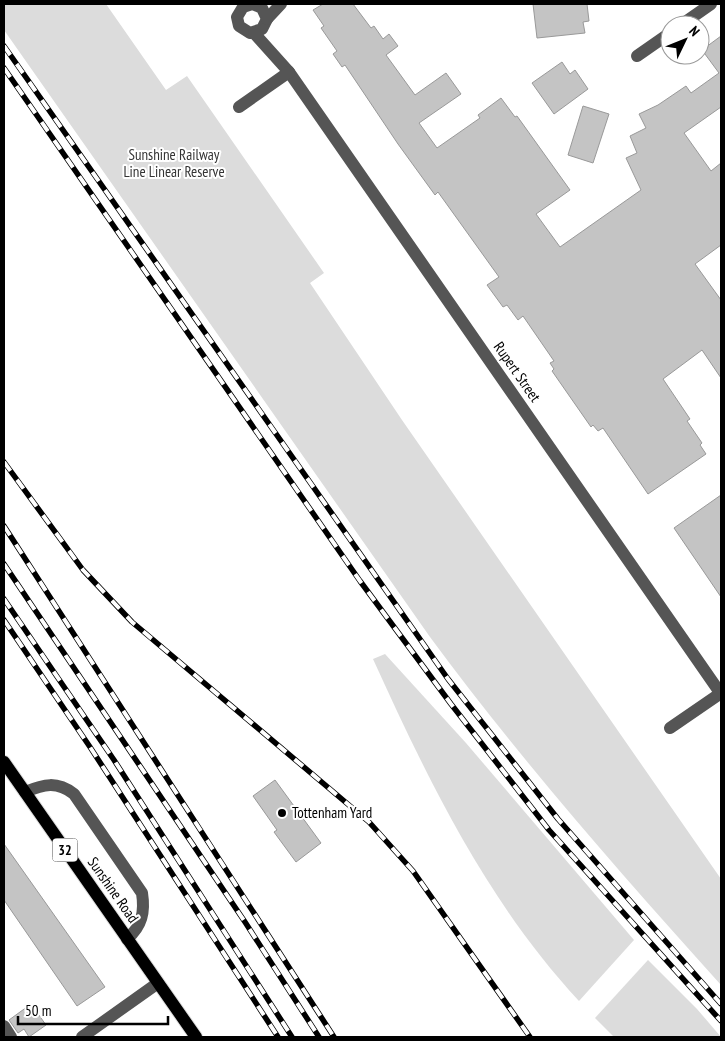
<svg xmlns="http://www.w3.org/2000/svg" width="725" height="1041" viewBox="0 0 725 1041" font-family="'PT Sans Narrow',sans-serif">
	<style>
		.green { fill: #dcdcdc }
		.building { fill: #c4c4c4; stroke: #999 }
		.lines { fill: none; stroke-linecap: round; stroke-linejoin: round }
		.major-casing { stroke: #dbdbdb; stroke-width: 14 }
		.minor { stroke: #555; stroke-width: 12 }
		.major { stroke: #000; stroke-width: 12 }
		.rail-casing { stroke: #000; stroke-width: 5.5 }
		.rail { stroke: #fff; stroke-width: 4; stroke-dasharray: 11; stroke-linecap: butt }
		.poi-dot { fill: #000; stroke: #fff; stroke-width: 2 }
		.labels { text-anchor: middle; stroke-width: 4; stroke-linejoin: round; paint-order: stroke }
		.shield { fill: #fff; stroke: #4c4c4c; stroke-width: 1 }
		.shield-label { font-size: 14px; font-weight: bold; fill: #000 }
		.park-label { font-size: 15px; fill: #333; stroke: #fff }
		.street-label { font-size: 15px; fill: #000; stroke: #fff }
		.poi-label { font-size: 15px; fill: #000; stroke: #fff; text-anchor: start }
	</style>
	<rect width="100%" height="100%" fill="#fff"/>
	<!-- green -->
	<g class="green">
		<path d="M 4,4 L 106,4 L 166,90 L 187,76 L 324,273 L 310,283 L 402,420 L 721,879 L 721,985 C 620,873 520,759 430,637 L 4,30 Z"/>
		<path d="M 385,654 L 466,743 L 634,940 L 579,1001 C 487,902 428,780 373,659 Z"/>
		<polygon points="648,960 697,1009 721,1037 614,1037 595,1018"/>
	</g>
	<!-- building -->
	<g class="building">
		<polygon points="323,4 353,4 371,28 374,26 383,39 389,34 398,46 386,55 415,95 446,73 461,94 419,123 437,148 480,118 478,115 501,98 515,117 517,116 570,190 536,214 560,247 641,190 626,158 637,153 630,136 646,128 639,114 658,105 686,86 691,93 719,73 702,50 721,36 721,107 684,133 711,171 721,163 721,245 695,264 721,300 721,378 702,350 663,379 690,419 687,421 702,443 700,445 706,454 648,494 603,428 598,431 593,425 591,427 552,371 554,369 550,363 554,361 523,316 518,320 507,305 503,307 487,285 499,277 438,192 435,195 398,144 345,65 342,67 333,54 337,51 321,28 324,26 313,10"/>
		<polygon points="533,4 587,4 589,21 583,22 585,33 537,38"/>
		<polygon points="562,62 570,74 575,70 588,89 554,114 532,83"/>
		<polygon points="583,106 609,114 593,163 568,155"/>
		<polygon points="721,495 721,597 674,528"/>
		<polygon points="275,780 321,843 296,862 274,832 277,830 253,796"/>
		<polygon points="4,844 105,987 77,1006 4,900"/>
		<polygon points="31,1004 46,1025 29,1037 24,1029 18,1033 9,1020"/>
	</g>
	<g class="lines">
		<defs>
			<polyline id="major" points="4,762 196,1037"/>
		</defs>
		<!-- major casing -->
		<use href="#major" class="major-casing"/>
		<!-- minor -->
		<g class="minor">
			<polyline points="252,4 243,7 237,17 239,26 250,33 262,29 267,19 262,8 253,4"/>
			<polyline points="267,19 281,4"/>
			<polyline points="681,25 711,4"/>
			<polyline points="254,33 289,72 721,694"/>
			<polyline points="637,56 670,33"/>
			<polyline points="239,107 289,72"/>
			<polyline points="670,728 721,693"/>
			<path d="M 25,792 C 44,784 57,781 74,794 L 142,893 C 145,912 142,926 127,939"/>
			<polyline points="4,1026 11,1037"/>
			<polyline points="82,1037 158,983"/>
		</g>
		<!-- major -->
		<use href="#major" class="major"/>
		<defs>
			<g id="rail">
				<polyline points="4,46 448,679 558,819 721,1004"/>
				<polyline points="4,68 360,581 451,704 549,830 721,1021"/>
				<polyline points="4,462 83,570 132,622 369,822 413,871 530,1037"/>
				<polyline points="4,526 334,1037"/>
				<polyline points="4,564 245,922 319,1037"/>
				<polyline points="4,599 114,760 292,1037"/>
				<polyline points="4,620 90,747 278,1037"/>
			</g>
		</defs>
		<!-- rail casing -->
		<use href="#rail" class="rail-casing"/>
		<!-- rail -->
		<use href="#rail" class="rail"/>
	</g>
	<!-- markers -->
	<circle class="poi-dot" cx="282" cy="813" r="5"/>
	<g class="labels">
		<!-- shield labels -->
		<rect class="shield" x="52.5" y="838.5" width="25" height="23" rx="4"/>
		<g class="shield-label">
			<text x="65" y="855">32</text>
		</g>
		<!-- park labels -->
		<g class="park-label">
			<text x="174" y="160">Sunshine Railway<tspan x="174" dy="17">Line Linear Reserve</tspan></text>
		</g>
		<!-- street labels -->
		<g class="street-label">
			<text transform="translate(517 372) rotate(55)" y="5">Rupert Street</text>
			<text transform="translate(113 890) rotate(55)" y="5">Sunshine Road</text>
		</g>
		<!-- poi labels -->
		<g class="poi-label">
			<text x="292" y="818">Tottenham Yard</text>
		</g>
	</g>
	<!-- border -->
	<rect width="725" height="1041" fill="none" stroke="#000000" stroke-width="10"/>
	<!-- north arrow -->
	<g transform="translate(685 40) rotate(47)"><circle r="24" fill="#ffffff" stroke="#999999"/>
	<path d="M0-4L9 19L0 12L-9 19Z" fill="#000000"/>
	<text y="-8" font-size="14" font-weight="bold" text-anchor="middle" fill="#000000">N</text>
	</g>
	<!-- scale -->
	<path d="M18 1016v8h150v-8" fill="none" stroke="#000000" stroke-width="2.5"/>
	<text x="25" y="1016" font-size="15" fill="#000000" stroke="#ffffff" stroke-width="4" paint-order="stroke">50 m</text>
</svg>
